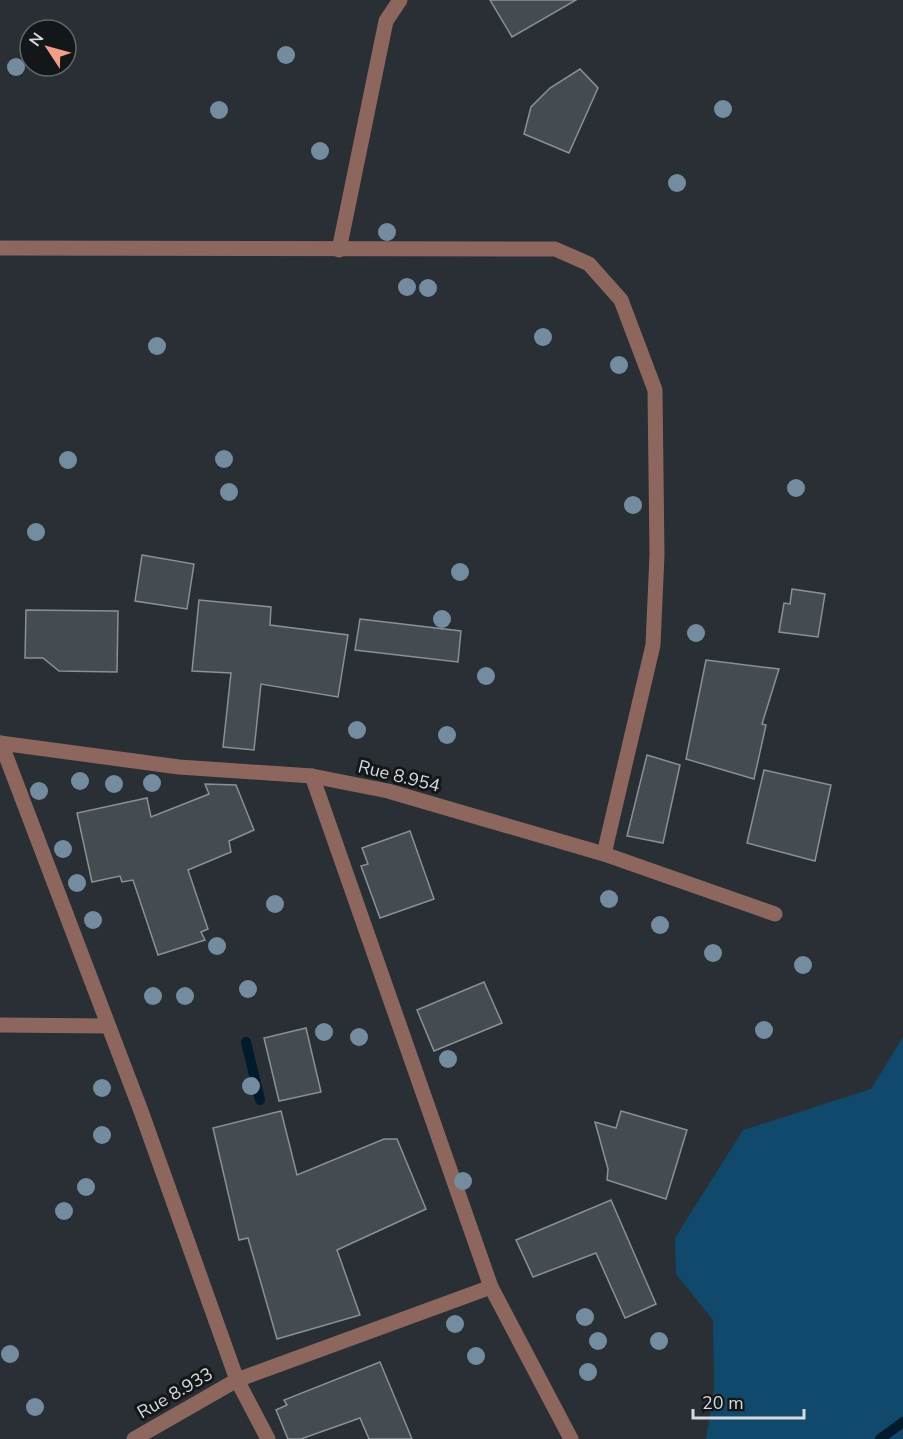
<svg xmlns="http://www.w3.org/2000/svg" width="903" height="1439" viewBox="0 0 903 1439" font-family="'Nunito Sans',sans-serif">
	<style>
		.green { fill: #11496c }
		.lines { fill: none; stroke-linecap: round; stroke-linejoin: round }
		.stream { stroke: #021b2c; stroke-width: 10 }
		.building { fill: #454c51; stroke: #899096; stroke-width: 1.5 }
		.minor { stroke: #8d675e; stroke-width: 15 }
		.tree { fill: #748c9f }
		.labels { text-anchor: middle; stroke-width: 6; stroke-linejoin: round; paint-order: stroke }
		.street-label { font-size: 18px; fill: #d6dadd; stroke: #141719 }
	</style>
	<rect width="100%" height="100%" fill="#292f34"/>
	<!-- green -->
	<polygon class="green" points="903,1037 903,1439 706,1439 714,1389 713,1320 676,1274 675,1238 743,1130 871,1089"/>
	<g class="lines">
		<!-- stream -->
		<g class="stream">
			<polyline points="246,1042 260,1100"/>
			<polyline points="880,1439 903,1422"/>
		</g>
	</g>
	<!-- building -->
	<g class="building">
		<polygon points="490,0 576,0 512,37"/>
		<polygon points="580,69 598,88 569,153 524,134 531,107 550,88"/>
		<polygon points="142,555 194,564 187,609 135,601"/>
		<polygon points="792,589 825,594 818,637 779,632 784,603 790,604"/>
		<polygon points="199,600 271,607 270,625 348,635 338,697 261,684 254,750 223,747 231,673 192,671"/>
		<polygon points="26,610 118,611 117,672 59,671 43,658 25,658"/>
		<polygon points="360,619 461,631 458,662 355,650"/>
		<polygon points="706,660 779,669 762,724 766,725 754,779 686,759"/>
		<polygon points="647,755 680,765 663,843 627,836"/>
		<polygon points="764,770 831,785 815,861 747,843"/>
		<polygon points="205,784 236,785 254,830 229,841 231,852 188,870 208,929 201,932 205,940 158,955 133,880 122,882 120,876 92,882 77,813 147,798 151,817 209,794"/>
		<polygon points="410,831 434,899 380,918 361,866 368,864 362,848"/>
		<polygon points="484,982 502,1023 434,1051 417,1010"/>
		<polygon points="306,1028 321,1092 279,1101 264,1038"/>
		<polygon points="281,1111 297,1175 384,1139 397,1139 426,1209 337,1250 360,1315 277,1339 248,1238 239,1240 213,1128"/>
		<polygon points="621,1111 687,1130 666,1199 607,1180 608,1169 595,1122 616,1128"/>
		<polygon points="611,1200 656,1304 625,1318 596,1253 533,1277 516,1240"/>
		<polygon points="380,1362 412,1439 369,1439 360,1418 301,1439 288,1439 276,1410 287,1405 284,1400"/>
	</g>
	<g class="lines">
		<!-- minor -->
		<g class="minor">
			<polyline points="0,248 555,249 589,264 621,300 655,390 657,555 653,645 604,854"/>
			<polyline points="339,250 386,21 400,0"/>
			<polyline points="0,743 179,767 312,776 388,791 604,854 775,914"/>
			<polyline points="1,743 141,1111 237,1380 268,1439"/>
			<polyline points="312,776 491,1287 571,1439"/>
			<polyline points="0,1025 108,1026"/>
			<polyline points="134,1439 237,1380 491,1287"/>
		</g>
	</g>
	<!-- trees -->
	<g class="tree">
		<circle cx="286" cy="55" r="9"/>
		<circle cx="16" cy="67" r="9"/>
		<circle cx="723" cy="109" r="9"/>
		<circle cx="219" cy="110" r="9"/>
		<circle cx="320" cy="151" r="9"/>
		<circle cx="677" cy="183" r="9"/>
		<circle cx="387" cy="232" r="9"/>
		<circle cx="407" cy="287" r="9"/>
		<circle cx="428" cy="288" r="9"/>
		<circle cx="543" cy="337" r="9"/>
		<circle cx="157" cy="346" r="9"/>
		<circle cx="619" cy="365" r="9"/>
		<circle cx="224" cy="459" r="9"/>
		<circle cx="68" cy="460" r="9"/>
		<circle cx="796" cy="488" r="9"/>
		<circle cx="229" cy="492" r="9"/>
		<circle cx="633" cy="505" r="9"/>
		<circle cx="36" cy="532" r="9"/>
		<circle cx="460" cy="572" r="9"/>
		<circle cx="442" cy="619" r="9"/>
		<circle cx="696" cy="633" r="9"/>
		<circle cx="486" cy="676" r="9"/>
		<circle cx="357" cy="730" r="9"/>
		<circle cx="447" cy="735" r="9"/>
		<circle cx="80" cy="781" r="9"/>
		<circle cx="152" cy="783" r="9"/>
		<circle cx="114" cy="784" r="9"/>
		<circle cx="39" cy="791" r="9"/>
		<circle cx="63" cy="849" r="9"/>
		<circle cx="77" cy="883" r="9"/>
		<circle cx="609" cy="899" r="9"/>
		<circle cx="275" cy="904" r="9"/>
		<circle cx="93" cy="920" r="9"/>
		<circle cx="660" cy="925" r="9"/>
		<circle cx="217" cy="946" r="9"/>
		<circle cx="713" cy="953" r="9"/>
		<circle cx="803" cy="965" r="9"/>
		<circle cx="248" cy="989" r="9"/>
		<circle cx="153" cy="996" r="9"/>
		<circle cx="185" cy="996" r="9"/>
		<circle cx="764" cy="1030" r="9"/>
		<circle cx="324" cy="1032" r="9"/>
		<circle cx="359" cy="1037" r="9"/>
		<circle cx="448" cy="1059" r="9"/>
		<circle cx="251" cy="1086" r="9"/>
		<circle cx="102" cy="1088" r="9"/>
		<circle cx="102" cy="1135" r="9"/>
		<circle cx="463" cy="1181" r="9"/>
		<circle cx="86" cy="1187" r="9"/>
		<circle cx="64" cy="1211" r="9"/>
		<circle cx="585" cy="1317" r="9"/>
		<circle cx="455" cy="1324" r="9"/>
		<circle cx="598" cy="1341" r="9"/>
		<circle cx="659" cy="1341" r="9"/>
		<circle cx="10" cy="1354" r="9"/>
		<circle cx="476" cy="1356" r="9"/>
		<circle cx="588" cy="1372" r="9"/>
		<circle cx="35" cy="1407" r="9"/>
	</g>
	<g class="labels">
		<!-- street labels -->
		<g class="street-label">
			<text transform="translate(399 776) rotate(14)" y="6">Rue 8.954</text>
			<text transform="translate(175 1393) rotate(-30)" y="6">Rue 8.933</text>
		</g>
	</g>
	<!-- north arrow -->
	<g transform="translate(48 48) rotate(306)"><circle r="28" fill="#141719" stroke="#626567" stroke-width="1.5"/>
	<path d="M0-4.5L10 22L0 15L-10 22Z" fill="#f49e89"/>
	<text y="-9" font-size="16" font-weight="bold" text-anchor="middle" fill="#d6dadd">N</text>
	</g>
	<!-- scale -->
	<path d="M693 1409v9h111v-9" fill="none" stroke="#d6dadd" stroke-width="3"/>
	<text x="702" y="1409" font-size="18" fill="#d6dadd" stroke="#141719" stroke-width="4.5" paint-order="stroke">20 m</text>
</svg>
